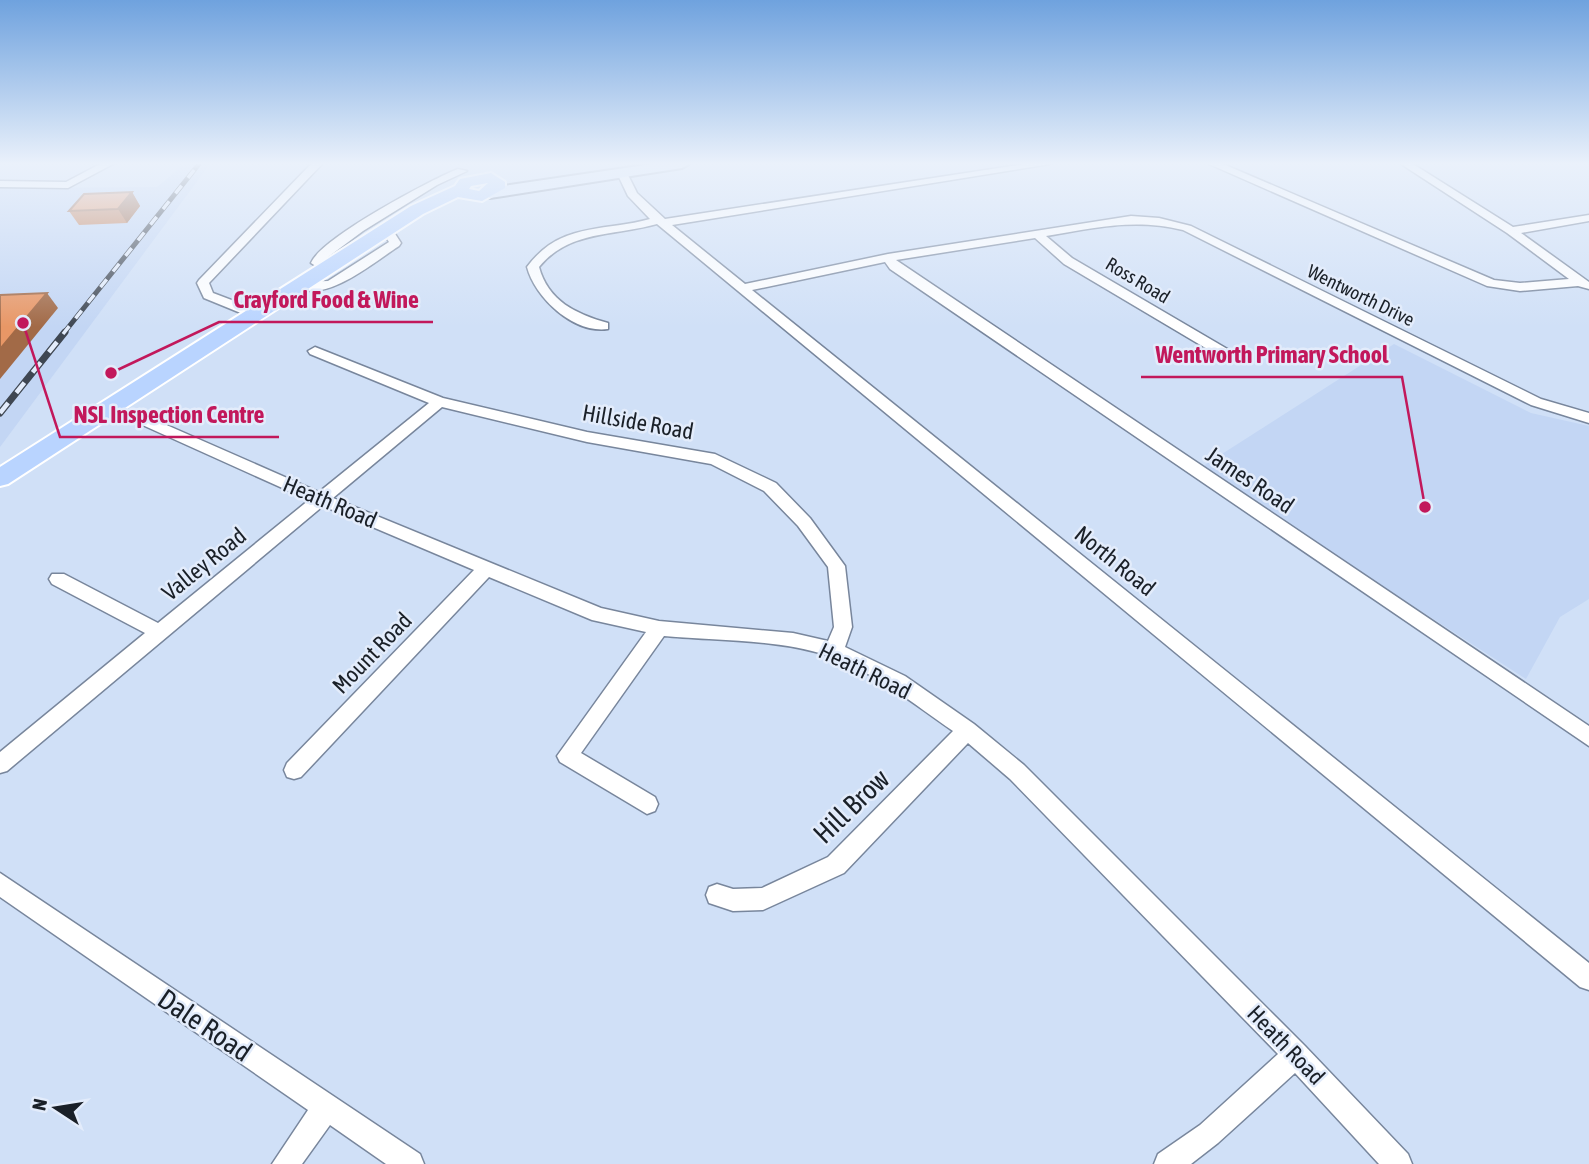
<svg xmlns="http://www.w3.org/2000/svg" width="1589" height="1164" viewBox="0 0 1589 1164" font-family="'Asap Condensed',sans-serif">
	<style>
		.built { fill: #c3d6f4 }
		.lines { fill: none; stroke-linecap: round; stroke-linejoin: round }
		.street-casing { stroke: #78869c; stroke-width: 3 }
		.secondary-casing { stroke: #78869c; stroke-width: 4 }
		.primary-casing { stroke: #fff; stroke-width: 4 }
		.street { fill: #fff; fill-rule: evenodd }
		.secondary { fill: #dceaff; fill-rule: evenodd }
		.primary { fill: #b9d4ff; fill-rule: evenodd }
		.rail-far1-casing { stroke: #3f4752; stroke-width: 5 }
		.rail-casing { stroke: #3f4752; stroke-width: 7 }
		.rail-far1 { stroke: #e3ecfb; stroke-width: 3.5; stroke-dasharray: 10; stroke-linecap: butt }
		.rail { stroke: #e3ecfb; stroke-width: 4.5; stroke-dasharray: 13; stroke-linecap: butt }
		.wall { fill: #c88258 }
		.shaded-wall { fill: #a26a47 }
		.building { fill: #e89766; stroke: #a26a47; stroke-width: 2 }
		.labels { text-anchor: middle; stroke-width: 5; stroke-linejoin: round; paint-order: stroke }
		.far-street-label { font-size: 19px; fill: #1a2028; stroke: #e3ecfb }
		.street-label { font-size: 23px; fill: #1a2028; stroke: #e3ecfb }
		.near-street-label { font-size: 28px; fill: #1a2028; stroke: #e3ecfb }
		.leader { fill: none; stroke: #c2185b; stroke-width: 2.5 }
		.callout-dot { fill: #c2185b; stroke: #e3ecfb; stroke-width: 2.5 }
		.callout-label { font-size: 24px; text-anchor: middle; font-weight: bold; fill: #c2185b; stroke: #e3ecfb; stroke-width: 5; stroke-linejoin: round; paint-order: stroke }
	</style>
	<rect width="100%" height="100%" fill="#d0e0f7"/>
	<!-- built -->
	<g class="built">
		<polygon points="185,164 210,164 0,447 0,188 157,187"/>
		<polygon points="1394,344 1531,413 1589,426 1589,599 1560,617 1526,679 1200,468"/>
	</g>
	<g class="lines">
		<defs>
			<g id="street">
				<polygon points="100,164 113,164 68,188 0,187 0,181 66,182"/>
				<polygon points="311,164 322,164 209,283 213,293 263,312 263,318 253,318 204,298 197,283 199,280"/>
				<path d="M 1024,164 L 1050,164 L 672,225 L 745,284 L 888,254 L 1131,216 L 1159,218 L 1191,226 L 1541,399 L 1589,413 L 1589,423 L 1531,405 L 1183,230 C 1134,218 1095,228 1046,236 L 1072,258 L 1229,350 L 1229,356 L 1219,356 L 1064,264 L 1035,238 L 896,260 L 1589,726 L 1589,746 L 890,269 L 885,262 L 752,290 L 1589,963 L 1589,990 L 1580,987 L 657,224 C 615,236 569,230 539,267 C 548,301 576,314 608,323 L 608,329 C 574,334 535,298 527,267 C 560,222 603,232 650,219 L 628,196 L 617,173 L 622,170 L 627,173 L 637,193 L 665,219 Z"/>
				<polygon points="1209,164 1223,164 1494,280 1520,283 1569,279 1507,233 1401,164 1413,164 1513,227 1589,215 1589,221 1521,233 1589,282 1589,289 1578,286 1520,291 1487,286"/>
				<path d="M 458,169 L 467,171 L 437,185 L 363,231 L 324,260 L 333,266 L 333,272 L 325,272 L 311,263 C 321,238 430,180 458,169 Z"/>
				<path d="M 384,229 L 392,229 L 401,243 L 399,246 C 377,260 323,306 297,286 L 303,282 L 328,281 L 389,242 L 382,231 Z"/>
				<path d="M 315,347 L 443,398 L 587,432 L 715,454 L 776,483 L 810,518 L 845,566 L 852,627 L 845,647 L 905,676 L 974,724 L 1024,765 L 1305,1046 L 1408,1154 L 1412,1164 L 1379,1164 L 1295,1073 L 1218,1143 L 1191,1164 L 1154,1164 L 1158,1154 L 1200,1125 L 1278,1054 L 1010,779 L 968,743 L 844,873 L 763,910 L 733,911 L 709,903 L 706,895 L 709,887 L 717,884 L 733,889 L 762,888 L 828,857 L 953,731 C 914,704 874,672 829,656 C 778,639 717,641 664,636 L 581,753 L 655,797 L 658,804 L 655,811 L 647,814 L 560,762 L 557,756 L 646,632 L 592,620 L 489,577 L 301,777 L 294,779 L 287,777 L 284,770 L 287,763 L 474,570 L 323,506 L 7,771 L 0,773 L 0,752 L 145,633 L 52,584 L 49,579 L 52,574 L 64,574 L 158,623 L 309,500 L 138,423 L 97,417 L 97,411 L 146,416 L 319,492 L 429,403 L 310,354 L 308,351 ZM 442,407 L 587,442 L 711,464 L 764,491 L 798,526 L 828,567 L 834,627 L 828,641 L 793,633 L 659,621 L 601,608 L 333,498 Z"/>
				<polygon points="0,873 420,1154 424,1164 386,1164 330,1125 302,1164 272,1164 308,1110 0,897"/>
			</g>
			<polygon id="secondary" points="652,164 689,164 682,168 490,198 482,193 490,188"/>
			<path id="primary" d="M 491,173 L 505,182 L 505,188 L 482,201 L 458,197 L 423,214 L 8,484 L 0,486 L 0,467 L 411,206 L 455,186 L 460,179 ZM 488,183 L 479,191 L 469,189 L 471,186 Z"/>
		</defs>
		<!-- street casing -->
		<use href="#street" class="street-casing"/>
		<!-- secondary casing -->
		<use href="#secondary" class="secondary-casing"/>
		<!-- primary casing -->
		<use href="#primary" class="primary-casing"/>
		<!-- street -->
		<use href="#street" class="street"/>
		<!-- secondary -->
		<use href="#secondary" class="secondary"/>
		<!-- primary -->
		<use href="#primary" class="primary"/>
		<defs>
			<polyline id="rail-far1" points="63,334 199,164"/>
			<polyline id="rail" points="0,413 65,332"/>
		</defs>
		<!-- rail-far1 casing -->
		<use href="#rail-far1" class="rail-far1-casing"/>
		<!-- rail casing -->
		<use href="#rail" class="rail-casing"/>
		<!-- rail-far1 -->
		<use href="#rail-far1" class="rail-far1"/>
		<!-- rail -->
		<use href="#rail" class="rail"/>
	</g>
	<!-- wall -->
	<polygon class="wall" points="132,192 140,206 127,223 79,225 69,211"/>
	<!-- shaded-wall -->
	<g class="shaded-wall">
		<polygon points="132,192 140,206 127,223 118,209"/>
		<polygon points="47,293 58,308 0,379 0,349"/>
	</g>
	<!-- building -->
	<g class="building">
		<polygon points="132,192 118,209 69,211 84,194"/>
		<polygon points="47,293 0,349 0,295"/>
	</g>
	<!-- sky -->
	<linearGradient id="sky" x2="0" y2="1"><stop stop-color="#6fa2de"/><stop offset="0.5" stop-color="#eaf1fb"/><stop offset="1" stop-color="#eaf1fb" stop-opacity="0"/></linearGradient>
	<rect width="1589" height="327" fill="url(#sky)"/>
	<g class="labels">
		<!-- far-street labels -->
		<g class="far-street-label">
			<text transform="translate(1138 280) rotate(31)" y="7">Ross Road</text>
			<text transform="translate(1361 295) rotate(26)" y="7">Wentworth Drive</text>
		</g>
		<!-- street labels -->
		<g class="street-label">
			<text transform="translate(638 422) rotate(10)" y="8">Hillside Road</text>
			<text transform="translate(1250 480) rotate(34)" y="8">James Road</text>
			<text transform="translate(330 502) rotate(23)" y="8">Heath Road</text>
			<text transform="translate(1115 561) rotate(39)" y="8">North Road</text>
			<text transform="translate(204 564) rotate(-39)" y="8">Valley Road</text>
			<text transform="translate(372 653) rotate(-46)" y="8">Mount Road</text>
			<text transform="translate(865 671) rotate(26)" y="8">Heath Road</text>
			<text transform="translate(1286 1045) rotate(46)" y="8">Heath Road</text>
		</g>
		<!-- near-street labels -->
		<g class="near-street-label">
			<text transform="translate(851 806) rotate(-44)" y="10">Hill Brow</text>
			<text transform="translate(205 1025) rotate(34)" y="10">Dale Road</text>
		</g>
	</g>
	<!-- callouts -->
	<path class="leader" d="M111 373L219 322H433M1425 507L1402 377H1141M23 323L60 437H279"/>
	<g class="callout-dot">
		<circle cx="111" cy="373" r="7"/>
		<circle cx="1425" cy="507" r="7"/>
		<circle cx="23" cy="323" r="7"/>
	</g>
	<g class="callout-label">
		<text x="326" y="308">Crayford Food &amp; Wine</text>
		<text x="1272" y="363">Wentworth Primary School</text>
		<text x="169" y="423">NSL Inspection Centre</text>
	</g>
	<!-- north arrow -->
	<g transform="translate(56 1108) rotate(282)" stroke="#e3ecfb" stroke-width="5" paint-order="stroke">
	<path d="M0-5L12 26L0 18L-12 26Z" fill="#1a2028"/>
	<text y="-10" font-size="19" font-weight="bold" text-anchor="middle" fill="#1a2028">N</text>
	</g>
</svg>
